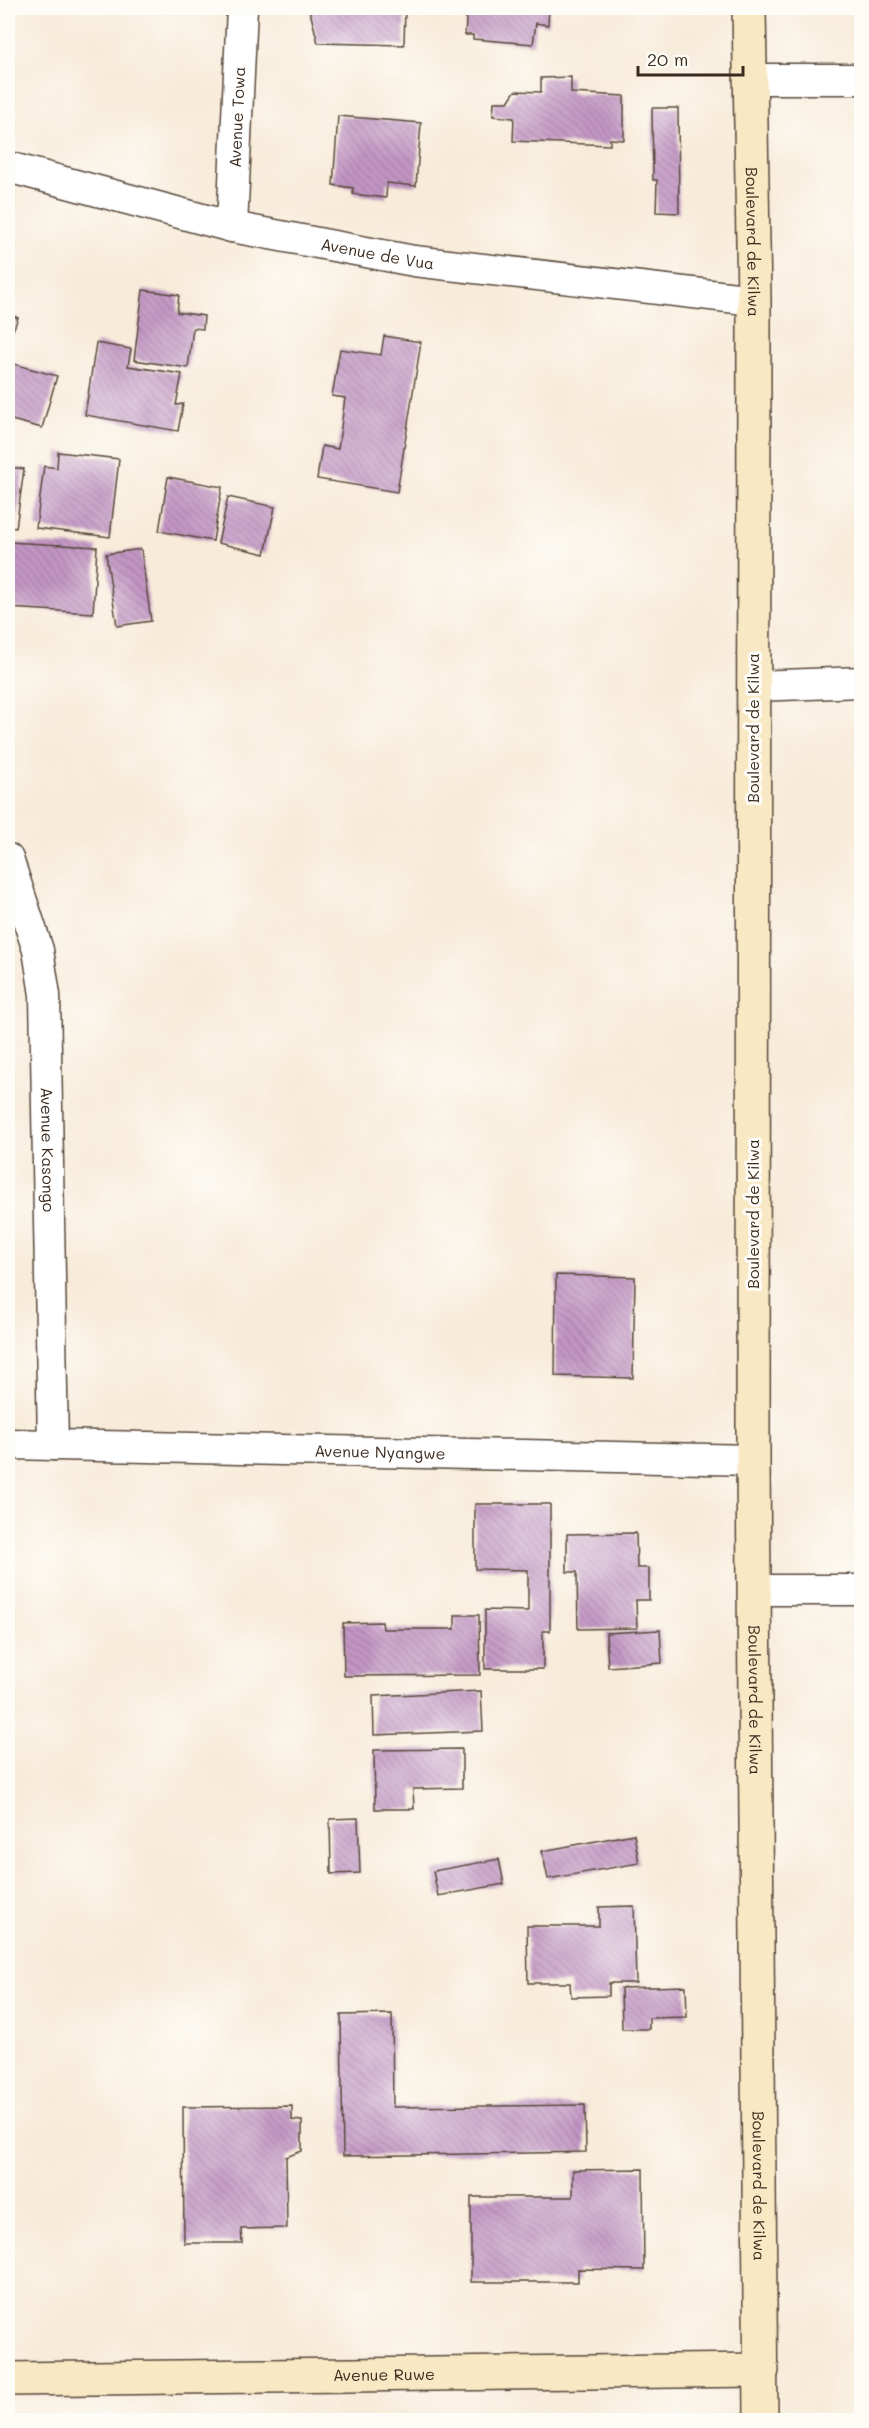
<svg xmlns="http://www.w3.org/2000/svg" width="869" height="2428" viewBox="0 0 869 2428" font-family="Mali,sans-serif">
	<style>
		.building { fill: url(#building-back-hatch) }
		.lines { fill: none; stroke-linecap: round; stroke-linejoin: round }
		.street-casing { stroke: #57473a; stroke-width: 33 }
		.secondary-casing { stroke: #57473a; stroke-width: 36 }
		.street { stroke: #fff; stroke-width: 30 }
		.secondary { stroke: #f8e8c3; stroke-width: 33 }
		.labels { text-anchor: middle; stroke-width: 6; stroke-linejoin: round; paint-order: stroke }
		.street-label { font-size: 16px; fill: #3b2a1e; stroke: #fdfcf7 }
	</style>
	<defs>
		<pattern id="building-back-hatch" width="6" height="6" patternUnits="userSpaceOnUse" patternTransform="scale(1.5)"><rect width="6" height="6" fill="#c396c5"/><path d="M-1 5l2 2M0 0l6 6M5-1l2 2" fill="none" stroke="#a07b9f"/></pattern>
	</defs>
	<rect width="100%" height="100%" fill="#fdfcf7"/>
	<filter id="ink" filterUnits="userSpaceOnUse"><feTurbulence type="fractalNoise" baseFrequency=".0167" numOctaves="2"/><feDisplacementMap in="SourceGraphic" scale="12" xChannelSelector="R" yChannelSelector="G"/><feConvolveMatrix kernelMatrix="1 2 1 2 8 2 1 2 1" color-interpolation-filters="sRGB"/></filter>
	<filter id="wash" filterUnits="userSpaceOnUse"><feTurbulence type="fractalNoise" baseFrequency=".008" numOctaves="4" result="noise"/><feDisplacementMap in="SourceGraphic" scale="24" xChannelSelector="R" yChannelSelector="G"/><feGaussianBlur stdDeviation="1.35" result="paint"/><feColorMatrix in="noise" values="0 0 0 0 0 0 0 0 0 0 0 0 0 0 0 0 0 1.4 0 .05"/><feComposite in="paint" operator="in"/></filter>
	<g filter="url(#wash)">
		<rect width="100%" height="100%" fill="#f8ebd9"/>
		<g id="blocks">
			<!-- building -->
			<g class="building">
				<polygon points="309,8 405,8 404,45 318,43"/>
				<polygon points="467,8 549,8 548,25 536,23 533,44 473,39 473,35 465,35"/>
				<polygon points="571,77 571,93 624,96 624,140 610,139 610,145 513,141 514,118 493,116 494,102 508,102 515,91 541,92 541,78"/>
				<polygon points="652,108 678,108 679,213 656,212 657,180 653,180"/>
				<polygon points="338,116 421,123 416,186 387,183 386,198 353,194 353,188 333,185"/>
				<polygon points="143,290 179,295 177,312 204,316 203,329 193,328 188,368 134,360"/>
				<polygon points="8,314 18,318 8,343"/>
				<polygon points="384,336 421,342 397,492 317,479 322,446 338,449 345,398 332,396 340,349 381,355"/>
				<polygon points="96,343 131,349 128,366 182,374 176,405 183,404 178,431 85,415"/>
				<polygon points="10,363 57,376 42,428 8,419 8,371"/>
				<polygon points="58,452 119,459 110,537 36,528 44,466 57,468"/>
				<polygon points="8,467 24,469 16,528 8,527"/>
				<polygon points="168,477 222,487 213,541 159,531"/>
				<polygon points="228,497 275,507 265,554 218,543"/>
				<polygon points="8,542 97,547 93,613 8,608"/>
				<polygon points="141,549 151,621 117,626 106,554"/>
				<polygon points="556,1275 635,1277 633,1378 555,1376"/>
				<polygon points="475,1504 550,1504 550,1631 543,1631 543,1669 485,1669 485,1610 528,1611 528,1570 475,1569"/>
				<polygon points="636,1533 637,1568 649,1568 649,1600 636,1600 637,1628 578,1629 577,1572 567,1572 567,1534"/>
				<polygon points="455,1615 479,1615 480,1675 344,1676 343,1623 382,1622 383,1629 455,1629"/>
				<polygon points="660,1630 662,1663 608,1667 606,1633"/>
				<polygon points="481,1691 483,1731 374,1735 373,1696"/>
				<polygon points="462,1749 462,1788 413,1789 414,1809 375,1809 374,1750"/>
				<polygon points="358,1818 360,1873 331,1874 330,1819"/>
				<polygon points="634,1834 639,1863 548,1879 542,1851"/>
				<polygon points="499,1859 504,1884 438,1896 433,1871"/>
				<polygon points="634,1906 636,1983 609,1983 609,1996 571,1997 570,1983 528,1983 527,1926 599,1926 599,1907"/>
				<polygon points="686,1986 687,2017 649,2018 649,2029 622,2029 621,1988"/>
				<polygon points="392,2014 393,2107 585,2105 586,2152 343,2156 341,2015"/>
				<polygon points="292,2106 292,2120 302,2121 302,2151 286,2157 287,2228 241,2229 242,2243 184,2243 183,2107"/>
				<polygon points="643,2169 644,2270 578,2269 578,2282 471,2282 471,2197 573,2197 573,2170"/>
			</g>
		</g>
	</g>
	<g filter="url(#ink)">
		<use href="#blocks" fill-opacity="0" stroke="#57473a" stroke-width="1.5"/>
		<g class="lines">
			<defs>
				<g id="street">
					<polyline points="751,79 862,79"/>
					<path id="s1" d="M 8,167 L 232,227 L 414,261 L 754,300"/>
					<path id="s2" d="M 232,227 L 242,8"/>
					<polyline points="753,686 862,682"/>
					<path id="s3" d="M 8,859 L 38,950 L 45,995 L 53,1445"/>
					<path id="s4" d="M 8,1444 L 753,1460"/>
					<polyline points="754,1590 862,1590"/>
				</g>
				<g id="secondary">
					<path id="s5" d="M 749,8 L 754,300 L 753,1460 L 761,2420"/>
					<path id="s6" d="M 8,2379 L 762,2370"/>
				</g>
			</defs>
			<!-- street casing -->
			<use href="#street" class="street-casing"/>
			<!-- secondary casing -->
			<use href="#secondary" class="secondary-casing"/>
			<!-- street -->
			<use href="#street" class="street"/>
			<!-- secondary -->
			<use href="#secondary" class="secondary"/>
		</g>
	</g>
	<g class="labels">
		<!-- street labels -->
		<g class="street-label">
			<text dy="6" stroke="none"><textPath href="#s2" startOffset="110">Avenue Towa</textPath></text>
			<text dy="6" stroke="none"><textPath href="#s5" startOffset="234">Boulevard de Kilwa</textPath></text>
			<text dy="6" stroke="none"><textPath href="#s1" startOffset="380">Avenue de Vua</textPath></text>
			<text transform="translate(753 728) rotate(-90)" y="6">Boulevard de Kilwa</text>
			<text dy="6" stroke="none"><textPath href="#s3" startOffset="296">Avenue Kasongo</textPath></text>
			<text transform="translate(753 1214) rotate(-90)" y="6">Boulevard de Kilwa</text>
			<text dy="6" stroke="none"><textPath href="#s4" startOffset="372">Avenue Nyangwe</textPath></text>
			<text dy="6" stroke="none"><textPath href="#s5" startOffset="1692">Boulevard de Kilwa</textPath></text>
			<text dy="6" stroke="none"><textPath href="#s5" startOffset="2178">Boulevard de Kilwa</textPath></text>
			<text dy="6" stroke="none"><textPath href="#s6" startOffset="376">Avenue Ruwe</textPath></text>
		</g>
	</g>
	<!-- margin -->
	<rect width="869" height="2428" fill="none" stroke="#fdfcf7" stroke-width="30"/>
	<!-- scale -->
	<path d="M638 66v9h105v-9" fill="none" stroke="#3b2a1e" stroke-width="3"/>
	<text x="647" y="66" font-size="18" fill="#3b2a1e" stroke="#fdfcf7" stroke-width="4.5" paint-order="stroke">20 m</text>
</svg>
